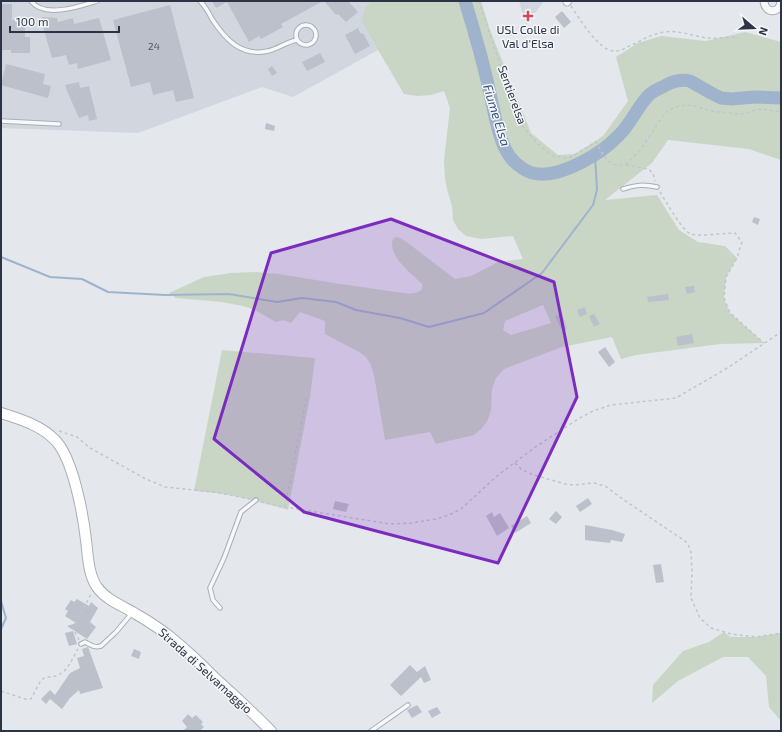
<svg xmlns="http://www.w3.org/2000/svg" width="782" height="732" viewBox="0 0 782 732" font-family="'Exo 2',sans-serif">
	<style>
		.built { fill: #d2d6de }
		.green { fill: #c9d6c5; fill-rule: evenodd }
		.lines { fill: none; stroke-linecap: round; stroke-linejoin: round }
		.stream { stroke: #9fb4cc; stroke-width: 2 }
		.river { stroke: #9fb4cc; stroke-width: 13 }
		.building { fill: #bbc0ca }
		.lane-casing { stroke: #a9aeb7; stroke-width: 5.5 }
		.street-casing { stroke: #a9aeb7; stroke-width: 9 }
		.secondary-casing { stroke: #a9aeb7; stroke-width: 12 }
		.path { stroke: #c2c5cb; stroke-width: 1.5; stroke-dasharray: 3 3; stroke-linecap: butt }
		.lane { stroke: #f7f8fa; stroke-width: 3.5 }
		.street { stroke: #f7f8fa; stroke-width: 7 }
		.secondary { stroke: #fff; stroke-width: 10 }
		.marked { fill: #7b2cbf; fill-opacity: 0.2; stroke: #7b2cbf; stroke-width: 3; stroke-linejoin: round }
		.poi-dot { fill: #d1495b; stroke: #f4f6f9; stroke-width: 1.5 }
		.labels { text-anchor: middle; stroke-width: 3; stroke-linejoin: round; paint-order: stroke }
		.number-label { font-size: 10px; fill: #4f5766 }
		.poi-label { font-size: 12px; fill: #2b3445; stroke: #f4f6f9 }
		.street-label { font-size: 12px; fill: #2b3445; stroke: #f4f6f9 }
		.water-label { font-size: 13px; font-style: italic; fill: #34527a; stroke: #f4f6f9 }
	</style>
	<rect width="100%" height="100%" fill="#e4e7ec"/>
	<!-- built -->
	<g class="built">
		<polygon points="1,1 371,1 365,8 361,21 378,50 293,97 262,87 138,133 1,128"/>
		<polygon points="519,1 544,1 526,25"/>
	</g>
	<!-- green -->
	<g class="green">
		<path d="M 371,1 L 481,1 L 490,30 L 531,133 L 558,155 L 575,154 L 603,136 L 628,101 L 616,57 L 638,43 L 661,36 L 706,41 L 745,32 L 781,42 L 781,160 L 749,149 L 668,140 L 652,163 L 605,200 L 657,195 L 679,230 L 698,242 L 725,246 L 737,258 L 726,277 L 724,299 L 730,313 L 764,343 L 720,344 L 636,355 L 621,359 L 612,337 L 562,347 L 504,369 L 496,378 L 492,389 L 491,410 L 488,420 L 482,428 L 474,435 L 436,444 L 430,432 L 385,440 L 374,375 L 370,363 L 365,356 L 357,351 L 325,334 L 325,321 L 300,312 L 291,323 L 283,320 L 276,322 L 255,310 L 243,306 L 222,302 L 176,298 L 169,293 L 204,277 L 231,273 L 256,272 L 279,274 L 334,283 L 403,293 C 410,294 417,294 422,289 L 422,284 C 411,273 387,256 393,239 L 396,237 L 400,238 L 408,243 L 455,279 L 471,276 L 498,262 L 523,259 L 513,236 L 481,239 L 466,236 L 458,229 L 453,220 L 452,206 L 448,193 L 445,179 L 444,160 L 450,108 L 444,91 L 431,95 L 418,96 L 404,94 L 361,21 L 365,8 ZM 543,305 L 551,323 L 511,335 L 503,330 L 505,321 Z"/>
		<path d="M 222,350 L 315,358 L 310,397 L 288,510 C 256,500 227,493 194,491 Z"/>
		<polygon points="724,632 730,637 756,637 781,633 781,721 769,707 766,676 748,657 723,657 678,681 652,703 653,685 683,651 709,642"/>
	</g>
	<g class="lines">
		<!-- stream -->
		<g class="stream">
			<polyline points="1,257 50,277 82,279 108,292 165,295 229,294 277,302 302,298 336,302 356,310 400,318 429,327 484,313 542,273 593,205 597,190 595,155"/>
			<polyline points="1,601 6,618 1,629"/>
		</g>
		<!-- river -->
		<path class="river" d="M 465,1 C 475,33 484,65 491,98 C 495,116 499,143 511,158 C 517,166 529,174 539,174 C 563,176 601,154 617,137 C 631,125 637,106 650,94 C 655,90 661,88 666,85 C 674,81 681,79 690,81 L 711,93 L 721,98 L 731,99 L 755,97 L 781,98"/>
	</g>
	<!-- building -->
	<g class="building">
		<polygon points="212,1 323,1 281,24 283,27 261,39 259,36 249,42 227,2 216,8"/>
		<polygon points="324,1 348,1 358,12 346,22 338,14 336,15"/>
		<polygon points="1,4 12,4 12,20 25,20 25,37 30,37 30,53 11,53 11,50 1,50"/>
		<polygon points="170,5 194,98 176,102 173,90 153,95 150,82 131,87 113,20"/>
		<polygon points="562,11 571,22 564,28 555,17"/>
		<polygon points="43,17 57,18 58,22 73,18 74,24 99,18 111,60 78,69 77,63 69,65 66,55 52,58 43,27 40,26 39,22 39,19"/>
		<polygon points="358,28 361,34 363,33 370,46 355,54 345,35"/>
		<polygon points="320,53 325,62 307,71 302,62"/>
		<polygon points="6,64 45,74 43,84 51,86 48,98 1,85"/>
		<polygon points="272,66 277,73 272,76 268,69"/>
		<polygon points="79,82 80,88 89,86 97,119 89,121 88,115 79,118 67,91 65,85"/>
		<polygon points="266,123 275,126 274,131 265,129"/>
		<polygon points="754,217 760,219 758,225 752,222"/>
		<polygon points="694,286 695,292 687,294 685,287"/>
		<polygon points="668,294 669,300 648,302 647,297"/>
		<polygon points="585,307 587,314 580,317 577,310"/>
		<polygon points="562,313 565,322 567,330 561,329 555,316"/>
		<polygon points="594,314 600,324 594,327 589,316"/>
		<polygon points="692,334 694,343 678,346 676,337"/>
		<polygon points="605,347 615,362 609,367 598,352"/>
		<polygon points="588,498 592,504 580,512 576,506"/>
		<polygon points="335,501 349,504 346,512 333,509"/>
		<polygon points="556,511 562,517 556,524 549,519"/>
		<polygon points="492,512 494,517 500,513 509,528 497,536 486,516"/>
		<polygon points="527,516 531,523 515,533 511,526"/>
		<polygon points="585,525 612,530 625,534 622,542 611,540 610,543 585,540"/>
		<polygon points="661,564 664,582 656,583 653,565"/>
		<polygon points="77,599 89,606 91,602 98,608 90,622 96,627 87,639 67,626 76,623 65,616 68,611 65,609 71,600 74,602"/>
		<polygon points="73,631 77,644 69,646 65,633"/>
		<polygon points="88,647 103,688 80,694 79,690 70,698 62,709 50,699 46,704 41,699 50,690 55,695 70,673 80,668 77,658 84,656 82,649"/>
		<polygon points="134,649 141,652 139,659 131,656"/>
		<polygon points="410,665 417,672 425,666 431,680 424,683 421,677 401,696 390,685"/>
		<polygon points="417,705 422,712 412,718 407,710"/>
		<polygon points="437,707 441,713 432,718 428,711"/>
		<polygon points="188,714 192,718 196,715 203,722 201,724 204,727 200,731 183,731 187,727 182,721"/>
	</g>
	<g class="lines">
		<defs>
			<g id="lane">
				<path d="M 31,1 C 44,19 81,6 97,1"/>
				<path d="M 200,1 C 205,6 209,13 212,19 C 225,39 241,57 268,51 C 278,49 286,42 297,40"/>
				<circle cx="306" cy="35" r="10"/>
				<polyline points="1,121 59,124"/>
				<path d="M 623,189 C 636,185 643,184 657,187"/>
				<polyline points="220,608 213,600 210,588 224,558 241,512 256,500"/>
				<path d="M 81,644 L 85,642 C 91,645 94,648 101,646 L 116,632 L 132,613"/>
				<polyline points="371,731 408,705"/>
			</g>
			<g id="street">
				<path d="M 764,1 C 765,14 780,14 781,1"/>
				<polyline points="567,2 568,1"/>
			</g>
			<path id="secondary" d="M 1,413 C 19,419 41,425 55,440 C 73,458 83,514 86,540 C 88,555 88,574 97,587 C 106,600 123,606 136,614 C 148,621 159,628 169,636 C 185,649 201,664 216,679 C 235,696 253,713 271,731"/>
		</defs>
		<!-- lane casing -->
		<use href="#lane" class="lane-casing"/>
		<!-- street casing -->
		<use href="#street" class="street-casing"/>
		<!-- secondary casing -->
		<use href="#secondary" class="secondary-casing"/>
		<!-- path -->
		<g class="path">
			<path d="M 479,1 L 515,110 L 522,126 L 538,144 L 553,156 L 569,158 L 596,142 C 604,156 607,167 625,165 L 640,150 L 665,113 L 675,107 L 686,105 L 695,106 L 711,111 L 738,114 L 748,113 L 757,109 L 763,109 L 781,112"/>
			<path d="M 571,6 C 579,18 599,51 614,51 C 621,52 628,46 634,44 C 644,39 654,33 665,32 C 679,30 693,36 707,38 C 716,39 726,37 735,37"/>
			<polyline points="626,165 648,169 653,173 655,181"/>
			<path d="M 660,192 C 666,201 682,231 691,234 C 698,237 726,233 735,233 L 742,242 L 737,258 L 726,277 L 724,298 L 730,313 L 764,343"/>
			<polyline points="59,431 77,437 90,448 146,479 165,487 214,492 250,499"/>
			<polyline points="515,463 521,469 531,474 565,484 573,485 594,483 605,486 624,500 685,541 688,544 691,552 692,571 691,598 700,618 711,628 731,634 756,637 781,633"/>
			<polyline points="261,502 285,507 390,524 412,523 436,519 449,515 461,509 497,476 514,463 534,448 578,419 593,411 611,405 676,398 729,367 778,334 781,333"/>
			<polyline points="285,507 307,395"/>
			<polyline points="79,640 73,628 91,594"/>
			<path d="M 1,691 L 25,699 L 31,699 L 40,682 L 45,677 C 66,678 69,664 78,649"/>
		</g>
		<!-- lane -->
		<use href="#lane" class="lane"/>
		<!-- street -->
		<use href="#street" class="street"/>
		<!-- secondary -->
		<use href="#secondary" class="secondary"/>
	</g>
	<!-- marked area -->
	<path class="marked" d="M 391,219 L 554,282 L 577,397 L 498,563 L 304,512 L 214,439 L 271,253 Z"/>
	<!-- markers -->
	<path class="poi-dot" d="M526 10h4v4h4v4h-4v4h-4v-4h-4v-4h4z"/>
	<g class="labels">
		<!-- number labels -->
		<g class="number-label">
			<text x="154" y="50">24</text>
		</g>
		<!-- poi labels -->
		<g class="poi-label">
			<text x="528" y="34">USL Colle di<tspan x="528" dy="14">Val d'Elsa</tspan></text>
		</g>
		<!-- street labels -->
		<g class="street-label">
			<text transform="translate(512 95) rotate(70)" y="4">Sentierelsa</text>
			<text transform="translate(205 671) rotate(42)" y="4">Strada di Selvamaggio</text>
		</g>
		<!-- water labels -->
		<g class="water-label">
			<text transform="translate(497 115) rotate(73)" y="5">Fiume Elsa</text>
		</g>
	</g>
	<!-- border -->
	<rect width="782" height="732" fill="none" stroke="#2b3445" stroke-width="4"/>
	<!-- north arrow -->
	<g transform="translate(754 28) rotate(109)" stroke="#f4f6f9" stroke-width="3" paint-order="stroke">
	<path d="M0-3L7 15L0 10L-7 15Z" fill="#2b3445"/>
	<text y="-6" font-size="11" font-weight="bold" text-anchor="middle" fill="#2b3445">N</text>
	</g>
	<!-- scale -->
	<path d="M10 26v6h109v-6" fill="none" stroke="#2b3445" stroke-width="2"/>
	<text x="16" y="26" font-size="12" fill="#2b3445" stroke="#f4f6f9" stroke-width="3" paint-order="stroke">100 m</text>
</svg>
